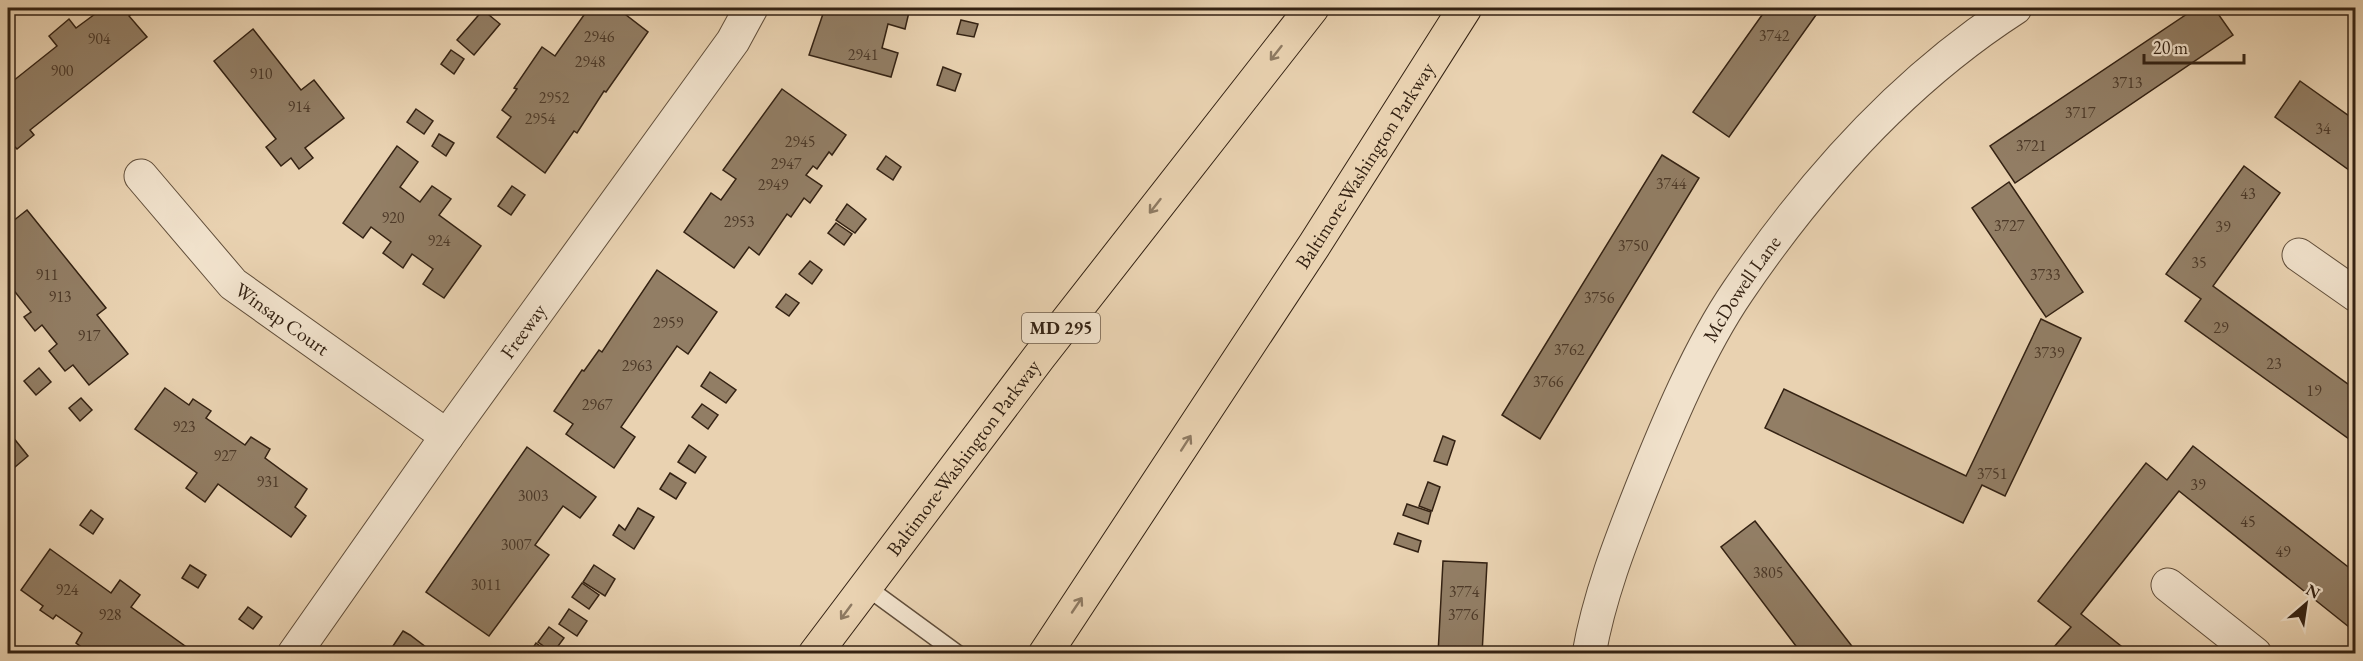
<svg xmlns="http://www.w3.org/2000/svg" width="2363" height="661" viewBox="0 0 2363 661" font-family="'EB Garamond',serif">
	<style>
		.building { fill: #927e65; stroke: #342213; stroke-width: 1.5 }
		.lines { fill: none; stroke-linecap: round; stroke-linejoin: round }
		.service-casing { stroke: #614e3a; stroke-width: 19 }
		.minor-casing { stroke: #614e3a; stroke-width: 35 }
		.tertiary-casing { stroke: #614e3a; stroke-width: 35 }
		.motorway-casing { stroke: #342213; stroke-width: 35 }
		.service { stroke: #f1e2cc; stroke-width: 16 }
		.minor { stroke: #f1e2cc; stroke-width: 33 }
		.tertiary { stroke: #f1e2cc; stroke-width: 33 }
		.motorway { stroke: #e9d2b1; stroke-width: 33 }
		.oneway { stroke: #8e7a62 }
		.labels { text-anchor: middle; stroke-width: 5; stroke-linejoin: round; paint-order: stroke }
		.number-label { font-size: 16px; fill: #4c3928 }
		.shield { fill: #f1e2cc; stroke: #6d5c4a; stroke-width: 1.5 }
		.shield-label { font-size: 18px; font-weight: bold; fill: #342213 }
		.street-label { font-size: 20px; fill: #342213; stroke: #f1e2cc }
	</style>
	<rect width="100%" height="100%" fill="#e9d2b1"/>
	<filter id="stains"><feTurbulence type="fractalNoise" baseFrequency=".00333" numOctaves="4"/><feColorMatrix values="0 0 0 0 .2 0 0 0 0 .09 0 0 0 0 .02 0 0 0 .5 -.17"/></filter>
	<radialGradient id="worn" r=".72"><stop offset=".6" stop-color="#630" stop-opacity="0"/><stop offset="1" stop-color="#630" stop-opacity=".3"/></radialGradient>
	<!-- building -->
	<g class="building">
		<polygon points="89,8 140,8 129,16 147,37 30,130 34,135 17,149 8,140 8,85 57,46 49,36 69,19 76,28 95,14"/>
		<polygon points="572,8 617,8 648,32 606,92 604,91 577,133 574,131 545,173 497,137 511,117 502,110 517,89 514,88 542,47 555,56 584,15"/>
		<polygon points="825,8 839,12 840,8 910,8 905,29 888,24 882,48 898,53 891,77 809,55"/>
		<polygon points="1767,8 1821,8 1729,137 1693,112"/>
		<polygon points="2196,8 2214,8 2233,35 2015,183 1990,146"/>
		<polygon points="483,10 500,24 474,55 457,40"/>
		<polygon points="961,20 978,24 974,37 957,34"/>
		<polygon points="253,29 301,90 314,80 344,118 305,148 313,158 299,169 291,158 281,166 266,147 276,139 214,61"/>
		<polygon points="451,50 464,59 454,74 441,64"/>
		<polygon points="943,67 961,74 955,91 937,85"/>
		<polygon points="2300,81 2356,121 2356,175 2275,117"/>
		<polygon points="782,89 846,135 832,155 829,152 817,169 813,166 806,175 822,186 810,203 804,198 791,217 787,214 759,255 749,247 734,268 684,232 711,193 721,200 736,179 723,170"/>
		<polygon points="416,109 433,121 424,134 407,122"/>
		<polygon points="439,134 454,143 446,156 432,146"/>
		<polygon points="397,146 418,162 400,187 420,202 432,186 451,199 439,215 481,246 444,298 423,284 433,269 412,254 403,268 383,253 391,242 371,227 363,238 343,223"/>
		<polygon points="1662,155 1699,178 1540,439 1502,415"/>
		<polygon points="886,156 901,167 893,180 877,169"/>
		<polygon points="2244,166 2280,193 2213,286 2356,390 2356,444 2185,321 2201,299 2166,274"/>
		<polygon points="2009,182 2083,292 2046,317 1972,208"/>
		<polygon points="512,186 525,195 511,215 498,206"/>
		<polygon points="847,204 866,219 855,233 836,220"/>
		<polygon points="27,210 106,308 97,315 128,354 89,385 73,365 65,371 49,351 57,344 42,325 35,331 24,317 31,312 8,283 8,225"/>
		<polygon points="836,223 852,234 844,245 828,233"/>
		<polygon points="810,261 822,270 812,284 799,274"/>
		<polygon points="657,270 717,312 688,354 677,346 621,427 635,437 614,468 566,434 573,424 554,411 582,370 584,371 599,350 602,352"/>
		<polygon points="786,294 799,303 789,316 776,307"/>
		<polygon points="2041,319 2081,338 2005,496 1982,485 1963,523 1765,428 1784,389 1966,476"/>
		<polygon points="39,368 51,382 36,395 24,381"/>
		<polygon points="710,372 736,390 726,403 701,386"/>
		<polygon points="165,388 189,405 193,399 211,411 206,418 245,445 251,437 270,449 265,458 307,489 295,507 306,516 291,537 218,484 205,502 186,488 197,473 135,429"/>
		<polygon points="81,398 92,410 80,421 69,408"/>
		<polygon points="702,404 718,415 708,429 692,417"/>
		<polygon points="8,431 28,456 8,473"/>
		<polygon points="1443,436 1455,441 1447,465 1434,461"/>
		<polygon points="689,445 706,457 695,473 678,462"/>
		<polygon points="2193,446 2356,573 2356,628 2354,631 2179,491 2081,614 2131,654 2062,654 2054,647 2071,627 2038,601 2146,463 2167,480"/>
		<polygon points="527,447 596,497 580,518 563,506 535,545 549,555 489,636 426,592"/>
		<polygon points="670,473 686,483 676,499 660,489"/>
		<polygon points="1428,482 1440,487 1432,511 1419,506"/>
		<polygon points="1407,504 1431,512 1428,524 1403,515"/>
		<polygon points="638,508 654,517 634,549 613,535 619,525 625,530"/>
		<polygon points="91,510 103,519 93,534 80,525"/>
		<polygon points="1755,521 1858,654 1802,654 1721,547"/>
		<polygon points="1398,533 1421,541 1418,552 1394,544"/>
		<polygon points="50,549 111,593 120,580 140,595 131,607 192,651 191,654 91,654 76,643 82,633 56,615 53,619 40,610 43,606 21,590"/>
		<polygon points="1443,561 1487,563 1482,654 1438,654"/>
		<polygon points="190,565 206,575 198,588 182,578"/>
		<polygon points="594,565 615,579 605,596 583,582"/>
		<polygon points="582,583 599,595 589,609 572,597"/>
		<polygon points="248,607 262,617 253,629 239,619"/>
		<polygon points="569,609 587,621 577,636 559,624"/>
		<polygon points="549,627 564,638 553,653 538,642"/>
		<polygon points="403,631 410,635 435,654 391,654 389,652"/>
		<polygon points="536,643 551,654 529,654"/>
	</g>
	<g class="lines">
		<defs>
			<polyline id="service" points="865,586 958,654"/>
			<g id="minor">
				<path id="s1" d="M 141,176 L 233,284 L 447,436"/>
				<polyline points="2299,255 2356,295"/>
				<polyline points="2168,585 2255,654"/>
				<path id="s2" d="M 294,654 L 447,436 L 733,41 L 751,8"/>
			</g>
			<g id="tertiary">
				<path id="s3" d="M 1589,654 C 1599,597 1620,543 1641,490 C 1667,425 1699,348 1738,291 C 1812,182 1905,79 2015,8"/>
			</g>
			<g id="motorway">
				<path id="s4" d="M 815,654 L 1039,357 L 1312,8"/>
				<path id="s5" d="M 1045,654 L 1315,244 L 1465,8"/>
			</g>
		</defs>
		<!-- service casing -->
		<use href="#service" class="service-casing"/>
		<!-- minor casing -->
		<use href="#minor" class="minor-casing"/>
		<!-- tertiary casing -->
		<use href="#tertiary" class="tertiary-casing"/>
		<!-- motorway casing -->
		<use href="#motorway" class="motorway-casing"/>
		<!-- service -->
		<use href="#service" class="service"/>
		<!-- minor -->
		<use href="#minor" class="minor"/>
		<!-- tertiary -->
		<use href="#tertiary" class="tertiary"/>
		<!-- motorway -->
		<use href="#motorway" class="motorway"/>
	</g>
	<!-- one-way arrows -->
	<defs><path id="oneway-shaft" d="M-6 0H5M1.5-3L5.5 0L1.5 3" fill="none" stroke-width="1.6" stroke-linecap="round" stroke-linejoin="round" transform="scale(1.5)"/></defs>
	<g class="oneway">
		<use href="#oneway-shaft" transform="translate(1276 53) rotate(128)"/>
		<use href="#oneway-shaft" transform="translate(1155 206) rotate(128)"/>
		<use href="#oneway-shaft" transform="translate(1186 443) rotate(-57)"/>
		<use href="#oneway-shaft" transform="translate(1077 605) rotate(-56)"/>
		<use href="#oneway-shaft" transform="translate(846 612) rotate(126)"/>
	</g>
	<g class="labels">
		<!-- number labels -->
		<g class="number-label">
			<text x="1774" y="41">3742</text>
			<text x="599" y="42">2946</text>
			<text x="99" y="44">904</text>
			<text x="863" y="60">2941</text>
			<text x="590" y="67">2948</text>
			<text x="62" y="76">900</text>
			<text x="261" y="79">910</text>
			<text x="2127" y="88">3713</text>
			<text x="554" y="103">2952</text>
			<text x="299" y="112">914</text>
			<text x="2080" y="118">3717</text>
			<text x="540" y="124">2954</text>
			<text x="2323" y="134">34</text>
			<text x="800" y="147">2945</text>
			<text x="2031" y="151">3721</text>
			<text x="786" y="169">2947</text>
			<text x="1671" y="189">3744</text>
			<text x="773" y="190">2949</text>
			<text x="2248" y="199">43</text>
			<text x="393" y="223">920</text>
			<text x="739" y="227">2953</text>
			<text x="2009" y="231">3727</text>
			<text x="2223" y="232">39</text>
			<text x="439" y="246">924</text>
			<text x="1633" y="251">3750</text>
			<text x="2199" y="268">35</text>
			<text x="47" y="280">911</text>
			<text x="2045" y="280">3733</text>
			<text x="60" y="302">913</text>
			<text x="1599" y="303">3756</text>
			<text x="668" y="328">2959</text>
			<text x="2221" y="333">29</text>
			<text x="89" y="341">917</text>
			<text x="1569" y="355">3762</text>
			<text x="2049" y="358">3739</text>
			<text x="2274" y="369">23</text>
			<text x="637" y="371">2963</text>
			<text x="1548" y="387">3766</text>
			<text x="2314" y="396">19</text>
			<text x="597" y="410">2967</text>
			<text x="184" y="432">923</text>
			<text x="225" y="461">927</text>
			<text x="1992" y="479">3751</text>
			<text x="268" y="487">931</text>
			<text x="2198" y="490">39</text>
			<text x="533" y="501">3003</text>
			<text x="2248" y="527">45</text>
			<text x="516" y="550">3007</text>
			<text x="2283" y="557">49</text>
			<text x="1768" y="578">3805</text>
			<text x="486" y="590">3011</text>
			<text x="67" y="595">924</text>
			<text x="1464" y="597">3774</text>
			<text x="110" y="620">928</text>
			<text x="1463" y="620">3776</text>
		</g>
		<!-- shield labels -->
		<rect class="shield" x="1022" y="313" width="78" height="30" rx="4.5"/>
		<g class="shield-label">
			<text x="1061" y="334">MD 295</text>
		</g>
		<!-- street labels -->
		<g class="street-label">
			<text dy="7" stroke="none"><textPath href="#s5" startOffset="584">Baltimore-Washington Parkway</textPath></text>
			<text dy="7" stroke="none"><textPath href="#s3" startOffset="398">McDowell Lane</textPath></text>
			<text dy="7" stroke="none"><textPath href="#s1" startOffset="202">Winsap Court</textPath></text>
			<text dy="7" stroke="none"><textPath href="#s2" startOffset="396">Freeway</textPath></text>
			<text dy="7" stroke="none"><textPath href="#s4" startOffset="246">Baltimore-Washington Parkway</textPath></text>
		</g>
	</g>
	<!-- margin -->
	<rect width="2363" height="661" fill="none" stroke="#e9d2b1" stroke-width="30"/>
	<rect x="9" y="9" width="2345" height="643" fill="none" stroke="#342213" stroke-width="3"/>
	<rect x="15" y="15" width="2333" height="631" fill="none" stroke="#342213" stroke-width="1.5"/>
	<!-- north arrow -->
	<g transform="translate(2306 604) rotate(29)" stroke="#f1e2cc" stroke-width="4.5" paint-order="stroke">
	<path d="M0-4.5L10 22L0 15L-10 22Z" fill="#342213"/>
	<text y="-9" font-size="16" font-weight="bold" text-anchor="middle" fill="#342213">N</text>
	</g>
	<!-- scale -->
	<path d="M2144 54v9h100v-9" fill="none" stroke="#342213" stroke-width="3"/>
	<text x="2153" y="54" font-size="18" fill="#342213" stroke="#f1e2cc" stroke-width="4.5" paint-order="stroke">20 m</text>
	<rect width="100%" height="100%" filter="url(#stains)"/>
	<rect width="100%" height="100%" fill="url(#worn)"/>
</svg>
